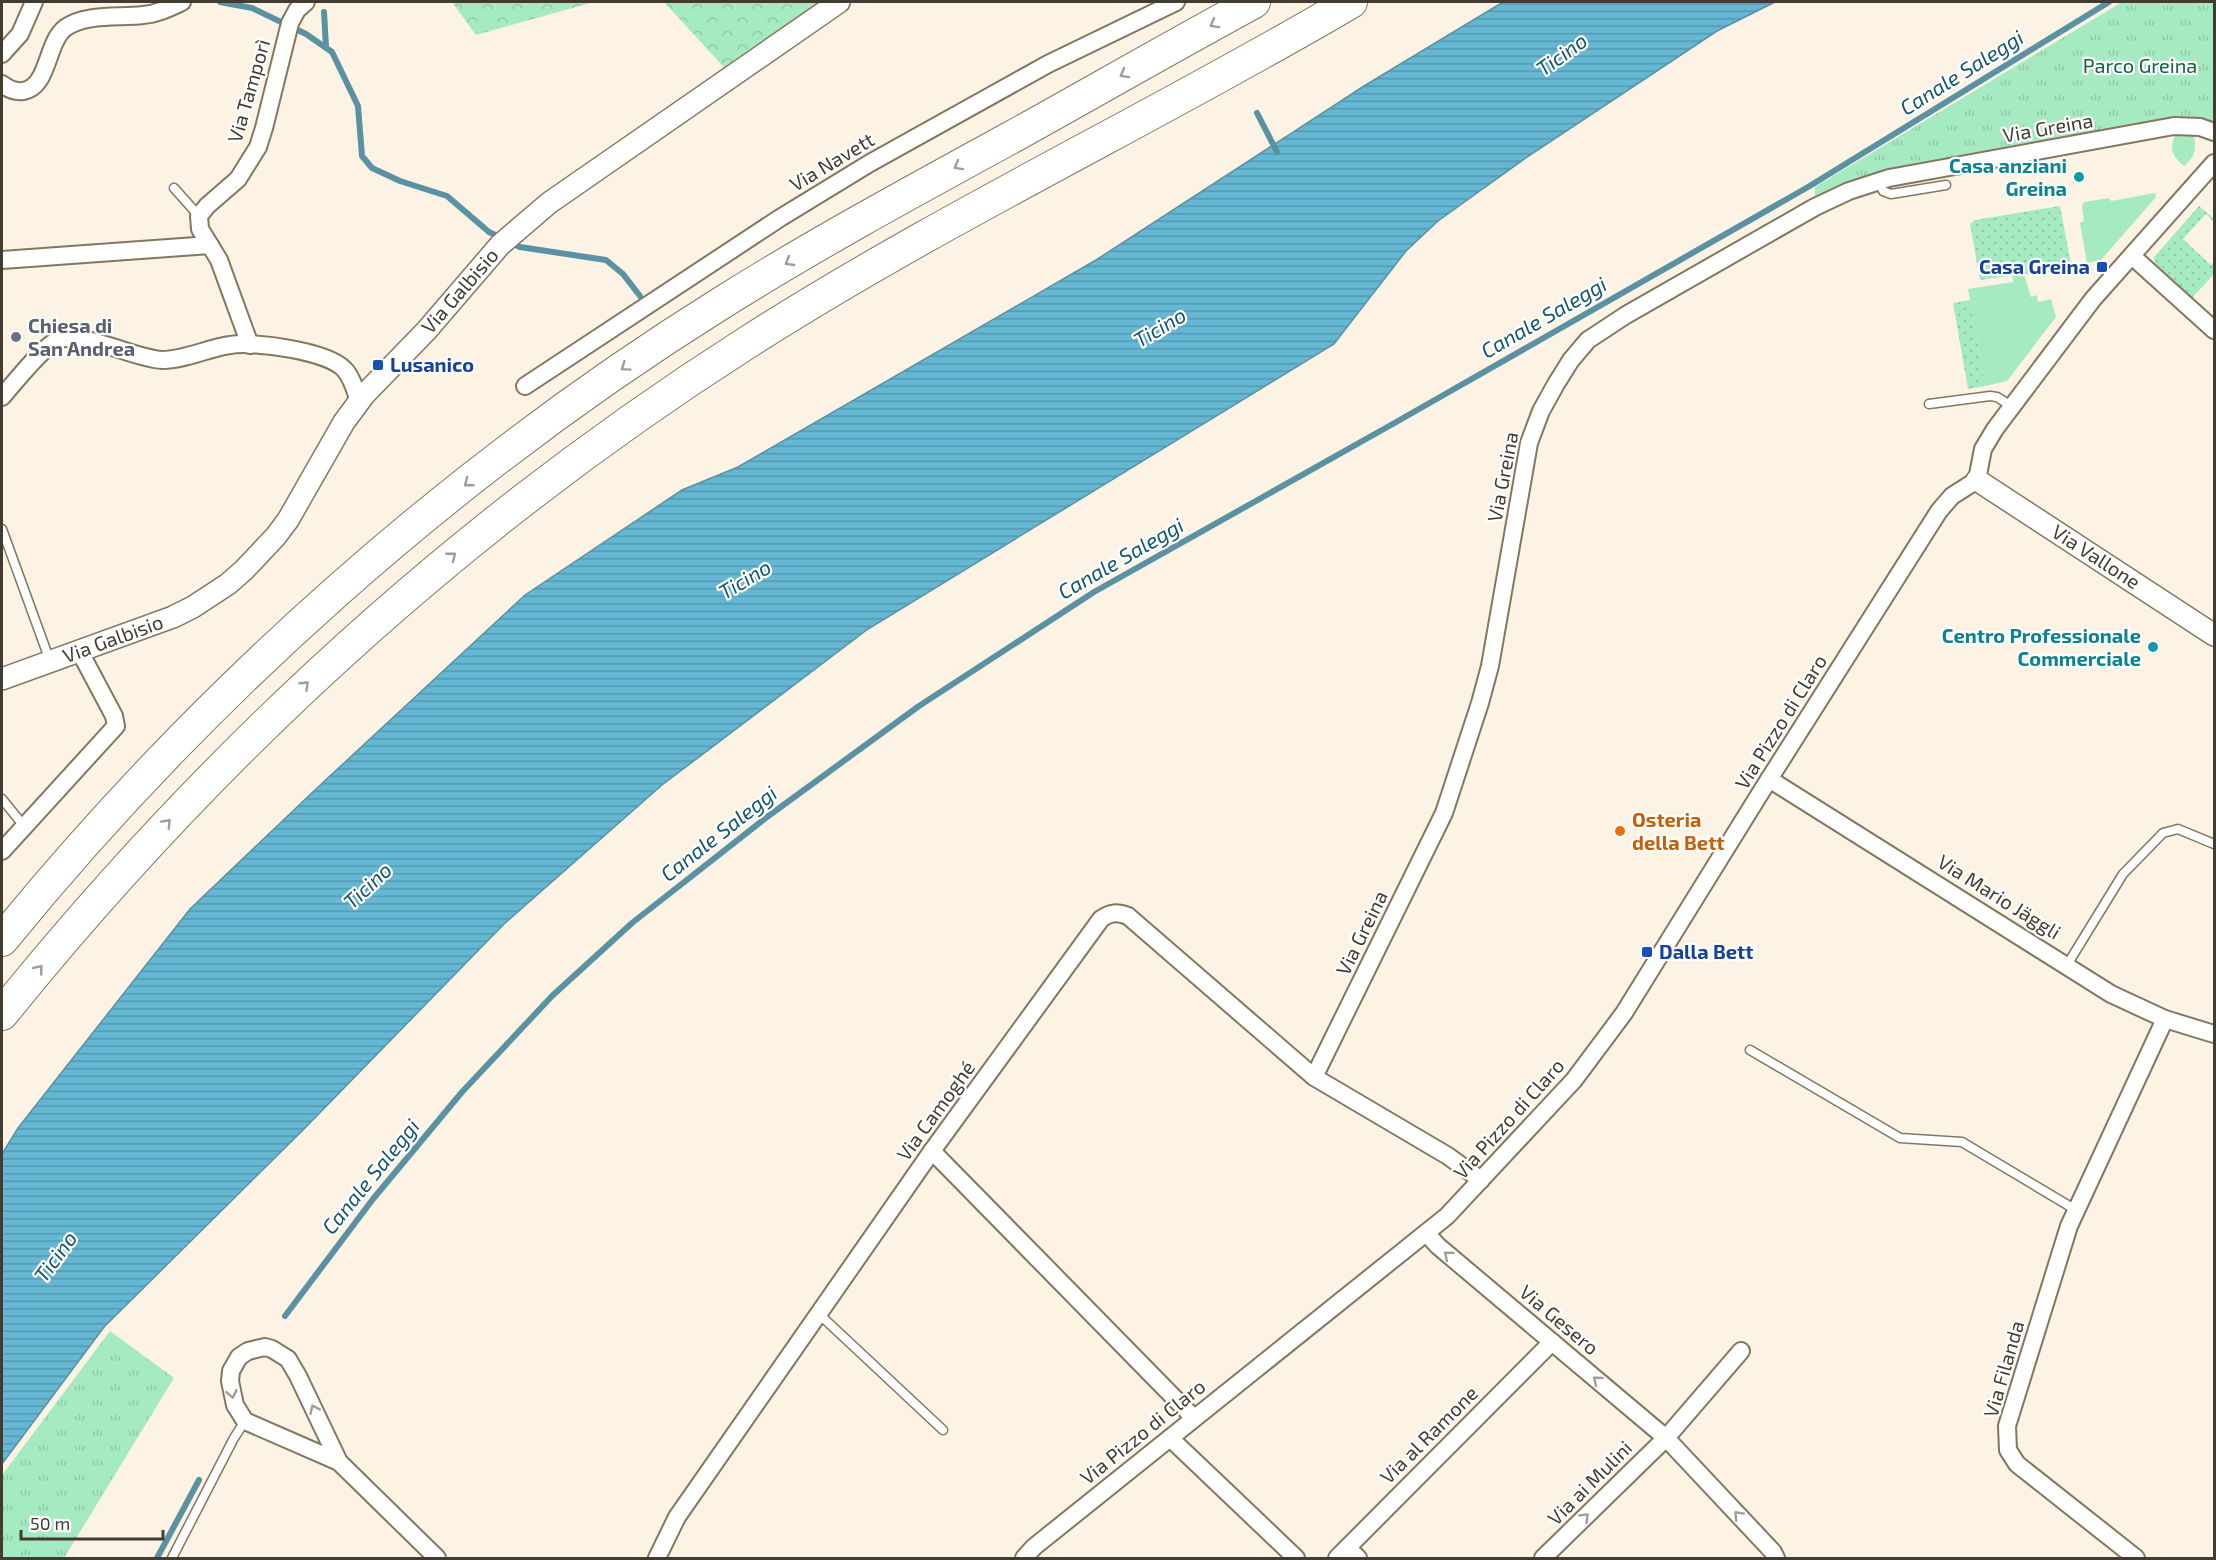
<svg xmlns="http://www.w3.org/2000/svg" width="2216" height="1560" viewBox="0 0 2216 1560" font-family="'Exo 2',sans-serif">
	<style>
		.grass { fill: #a6eac2 }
		.forest { fill: url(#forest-crowns) }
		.park { fill: url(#park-tufts) }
		.garden { fill: url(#garden-dots) }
		.water { fill: url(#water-rules); stroke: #5a92a3; stroke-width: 1.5 }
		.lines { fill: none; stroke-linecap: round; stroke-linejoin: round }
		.stream { stroke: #5a92a3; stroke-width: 6 }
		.service-casing { stroke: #857660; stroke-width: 11 }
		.minor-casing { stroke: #857660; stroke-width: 20 }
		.tertiary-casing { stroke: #857660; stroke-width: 24 }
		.motorway-casing { stroke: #857660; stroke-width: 34 }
		.service { stroke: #fff; stroke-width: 8 }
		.minor { stroke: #fff; stroke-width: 16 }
		.tertiary { stroke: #fff; stroke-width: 21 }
		.motorway { stroke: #fff; stroke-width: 32 }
		.oneway { stroke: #a09d98 }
		.culture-dot { fill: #0f9aa8; stroke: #fff; stroke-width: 2 }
		.transit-dot { fill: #1a4fb4; stroke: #fff; stroke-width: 2 }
		.worship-dot { fill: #6b7280; stroke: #fff; stroke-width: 2 }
		.food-dot { fill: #e8710a; stroke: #fff; stroke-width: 2 }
		.labels { text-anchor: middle; stroke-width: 4.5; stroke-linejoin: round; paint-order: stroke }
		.park-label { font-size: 20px; fill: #11633e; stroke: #fff }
		.street-label { font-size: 20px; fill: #423b31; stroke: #fff }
		.culture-label { font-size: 20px; font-weight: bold; fill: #0d838f; stroke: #fff; text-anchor: end }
		.transit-label { font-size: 20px; font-weight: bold; fill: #164399; stroke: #fff; text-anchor: start }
		.worship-label { font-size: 20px; font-weight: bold; fill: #5b616d; stroke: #fff; text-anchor: start }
		.food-label { font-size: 20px; font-weight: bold; fill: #c56008; stroke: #fff; text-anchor: start }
		.water-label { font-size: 21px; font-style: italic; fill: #11566a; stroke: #fff }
	</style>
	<defs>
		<pattern id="forest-crowns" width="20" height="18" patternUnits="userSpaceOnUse" patternTransform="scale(1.5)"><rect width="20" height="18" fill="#a6eac2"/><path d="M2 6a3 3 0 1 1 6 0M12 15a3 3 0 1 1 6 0" fill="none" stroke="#90caa7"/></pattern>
		<pattern id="park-tufts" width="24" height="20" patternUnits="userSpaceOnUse" patternTransform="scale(1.5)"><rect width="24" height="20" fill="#a6eac2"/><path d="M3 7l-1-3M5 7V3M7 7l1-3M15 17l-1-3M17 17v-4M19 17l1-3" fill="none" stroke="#90caa7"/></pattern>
		<pattern id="garden-dots" width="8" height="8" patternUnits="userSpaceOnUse" patternTransform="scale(1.5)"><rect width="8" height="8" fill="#a6eac2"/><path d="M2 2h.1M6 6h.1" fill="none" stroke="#90caa7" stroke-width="1.8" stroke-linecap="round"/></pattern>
		<pattern id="water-rules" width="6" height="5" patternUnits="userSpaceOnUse" patternTransform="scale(1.5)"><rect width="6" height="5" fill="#65b8d4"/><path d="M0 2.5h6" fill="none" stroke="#5597ad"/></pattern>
	</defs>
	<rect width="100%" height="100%" fill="#fcf3e4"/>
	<!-- grass -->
	<g class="grass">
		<path d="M 2176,133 L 2194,135 C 2196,149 2196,156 2184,166 C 2171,155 2169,148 2176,133 Z"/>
		<polygon points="2155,193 2156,197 2101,260 2087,263 2080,223 2084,221 2082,206 2084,202 2109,198 2111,201"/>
		<polygon points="2024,274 2031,297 2037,295 2038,302 2051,299 2056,317 2007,381 1985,386 1968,289 2013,282 2012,275"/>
	</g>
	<!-- forest -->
	<g class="forest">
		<polygon points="452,2 594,2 476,35"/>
		<polygon points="664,2 839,2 731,75"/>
	</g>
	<!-- park -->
	<g class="park">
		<polygon points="2122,2 2214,2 2214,132 2200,127 1889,178 1815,207 1815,187"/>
		<polygon points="110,1331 174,1378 64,1558 2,1558 2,1475"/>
	</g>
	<!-- garden -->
	<g class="garden">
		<polygon points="2060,206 2072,270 2070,271 2068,268 1980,280 1970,224 1975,220"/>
		<polygon points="2199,206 2214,219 2214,222 2206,214 2183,239 2211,265 2214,262 2214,274 2191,299 2155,266 2154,257"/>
		<polygon points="1970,300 1985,386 1968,389 1953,303"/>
	</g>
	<!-- water -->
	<polygon class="water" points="1503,2 1775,2 1717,31 1527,157 1438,221 1406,251 1334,344 868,629 662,785 504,924 303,1130 104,1327 2,1464 2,1154 18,1128 190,909 316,789 525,595 682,490 738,467 1096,260 1364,86"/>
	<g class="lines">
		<!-- stream -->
		<g class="stream">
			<polyline points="220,2 252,8 306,34 332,52 358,106 362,156 372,168 400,181 447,196 489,232 520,247 606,260 623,274 640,296"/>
			<polyline points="324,12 326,47"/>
			<polyline points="1257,113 1277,152"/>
			<polyline points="285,1316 373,1199 462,1092 552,996 632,923 767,817 919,706 1094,592 1398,421 1808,187 2109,2"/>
			<polyline points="157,1558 199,1480"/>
		</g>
		<defs>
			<g id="service">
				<polyline points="1879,180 1883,191 1891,194 1946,185"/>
				<polyline points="174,188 199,216"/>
				<polyline points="1929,404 1990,396 1997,397 2013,407"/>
				<polyline points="2,529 50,661"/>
				<polyline points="2,799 24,826"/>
				<polyline points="2067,965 2123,874 2163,833 2178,829 2214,844"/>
				<polyline points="1750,1050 1900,1138 1962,1142 2076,1210"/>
				<polyline points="819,1314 943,1430"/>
				<polyline points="172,1558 234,1438 245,1421"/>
			</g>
			<g id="minor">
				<polyline points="2,54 20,34 34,2"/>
				<path d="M 2,84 C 8,89 14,92 23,91 C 49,87 46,43 65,28 C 86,13 119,18 143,15 C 157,14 169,8 182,2"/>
				<polyline points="2132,256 2214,330"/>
				<polyline points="2,260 210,245"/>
				<polyline points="250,345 219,260 200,229 199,216 207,206 238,179 258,147 264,128 290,23 297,10 306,2"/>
				<polyline points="525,386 780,218 870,163 1048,64 1176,2"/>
				<path d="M 2,397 C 15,382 40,350 56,341 C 78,328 134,359 162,360 C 185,360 208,348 230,345 C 254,341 327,351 344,369 C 352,377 356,392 359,402"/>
				<polyline points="1769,779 2111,994 2165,1019 2214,1034"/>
				<polyline points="2,851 116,726 114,716 80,652"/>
				<polyline points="932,1151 1194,1418"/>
				<polyline points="1481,1180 1448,1156 1314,1077 1444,813 1480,703 1490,666 1529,443 1541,411 1556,384 1571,360 1588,340 1626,315 1815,207 1849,191 1889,178 2174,126 2200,127 2214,132"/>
				<polyline points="1426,1233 1438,1246 1666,1438 1773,1552 1776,1558"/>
				<polyline points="1170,1438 1296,1558"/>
				<polyline points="339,1462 245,1421 235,1405 230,1381 231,1371 239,1357 248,1351 265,1347 272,1349 288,1359 298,1376 339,1462 437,1558"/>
				<polyline points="1347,1548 1358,1558"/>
				<path d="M 657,1558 L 677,1517 L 932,1151 L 1101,919 C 1111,912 1117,912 1128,916 L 1314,1077"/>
				<polyline points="1024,1558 1034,1547 1447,1216 1574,1080 1624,1013 1761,792 1939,511 1952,496 1977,480 1983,449 1995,429 2093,299 2214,163"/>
				<polyline points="1337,1558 1552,1342"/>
				<polyline points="1543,1558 1666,1438 1741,1351"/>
				<polyline points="2136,1558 2017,1464 2008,1450 2007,1426 2069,1226 2165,1019"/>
			</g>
			<g id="tertiary">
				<polyline points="1977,480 2214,635"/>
				<polyline points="2,679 173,617 193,607 228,584 244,570 276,536 288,520 344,422 364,395 427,330 500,245 549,203 839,2"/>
			</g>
			<g id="motorway">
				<path d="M 2,940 C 203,693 452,471 723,302 C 817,243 915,190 1012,137 C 1093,92 1173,46 1254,2"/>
				<path d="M 2,1014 C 215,750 461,525 748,342 C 942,218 1152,119 1351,2"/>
			</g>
		</defs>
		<!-- service casing -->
		<use href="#service" class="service-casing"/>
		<!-- minor casing -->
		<use href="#minor" class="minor-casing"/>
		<!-- tertiary casing -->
		<use href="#tertiary" class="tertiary-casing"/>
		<!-- motorway casing -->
		<use href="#motorway" class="motorway-casing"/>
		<!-- service -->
		<use href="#service" class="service"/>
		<!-- minor -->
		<use href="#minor" class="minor"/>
		<!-- tertiary -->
		<use href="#tertiary" class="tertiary"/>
		<!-- motorway -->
		<use href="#motorway" class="motorway"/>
	</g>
	<!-- one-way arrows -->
	<defs><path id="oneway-chevron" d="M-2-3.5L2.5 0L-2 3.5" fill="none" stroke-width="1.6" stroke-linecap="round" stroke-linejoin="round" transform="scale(1.5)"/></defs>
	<g class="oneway">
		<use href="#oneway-chevron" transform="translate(1214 24) rotate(151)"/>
		<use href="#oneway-chevron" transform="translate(1124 74) rotate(151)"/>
		<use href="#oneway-chevron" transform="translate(958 166) rotate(151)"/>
		<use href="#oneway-chevron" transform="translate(789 262) rotate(149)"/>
		<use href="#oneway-chevron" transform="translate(625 367) rotate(145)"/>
		<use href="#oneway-chevron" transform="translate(468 483) rotate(142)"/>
		<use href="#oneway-chevron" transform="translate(452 556) rotate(-39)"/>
		<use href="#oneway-chevron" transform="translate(305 685) rotate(-43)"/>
		<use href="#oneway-chevron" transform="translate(167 823) rotate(-47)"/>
		<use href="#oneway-chevron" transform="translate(39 969) rotate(-51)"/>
		<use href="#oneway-chevron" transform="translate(1448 1255) rotate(-140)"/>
		<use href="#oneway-chevron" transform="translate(1597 1380) rotate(-140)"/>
		<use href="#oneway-chevron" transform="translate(232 1394) rotate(79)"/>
		<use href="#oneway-chevron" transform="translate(314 1409) rotate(-115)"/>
		<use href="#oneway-chevron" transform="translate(1738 1515) rotate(-133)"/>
		<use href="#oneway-chevron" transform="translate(1585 1517) rotate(-45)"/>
	</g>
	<!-- markers -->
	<g class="culture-dot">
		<circle cx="2079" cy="177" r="6"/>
		<circle cx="2153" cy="647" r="6"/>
	</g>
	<g class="transit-dot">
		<rect x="2096" y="261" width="12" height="12" rx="3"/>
		<rect x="372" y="359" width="12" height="12" rx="3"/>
		<rect x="1641" y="946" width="12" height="12" rx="3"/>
	</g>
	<circle class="worship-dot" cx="16" cy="337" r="6"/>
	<circle class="food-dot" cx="1620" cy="831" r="6"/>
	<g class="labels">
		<!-- park labels -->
		<g class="park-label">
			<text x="2140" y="73">Parco Greina</text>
		</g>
		<!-- street labels -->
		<g class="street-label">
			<text transform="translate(249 91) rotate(-74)" y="7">Via Tamporì</text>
			<text transform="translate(2048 128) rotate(-10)" y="7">Via Greina</text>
			<text transform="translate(832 162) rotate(-31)" y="7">Via Navett</text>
			<text transform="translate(460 291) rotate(-49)" y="7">Via Galbisio</text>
			<text transform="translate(1503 477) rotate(-79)" y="7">Via Greina</text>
			<text transform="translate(2096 557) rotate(33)" y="7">Via Vallone</text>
			<text transform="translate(113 639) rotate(-20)" y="7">Via Galbisio</text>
			<text transform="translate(1781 722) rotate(-58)" y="7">Via Pizzo di Claro</text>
			<text transform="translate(1999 897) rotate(32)" y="7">Via Mario Jäggli</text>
			<text transform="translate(1362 933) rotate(-64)" y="7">Via Greina</text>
			<text transform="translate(936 1111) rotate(-54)" y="7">Via Camoghé</text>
			<text transform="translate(1509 1119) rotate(-48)" y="7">Via Pizzo di Claro</text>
			<text transform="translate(1559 1320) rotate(40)" y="7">Via Gesero</text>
			<text transform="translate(2004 1369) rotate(-74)" y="7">Via Filanda</text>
			<text transform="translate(1143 1432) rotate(-39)" y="7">Via Pizzo di Claro</text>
			<text transform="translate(1429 1435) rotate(-45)" y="7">Via al Ramone</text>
			<text transform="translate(1590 1483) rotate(-45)" y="7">Via ai Mulini</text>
		</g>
		<!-- culture labels -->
		<g class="culture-label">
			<text x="2067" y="173">Casa anziani<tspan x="2067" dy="23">Greina</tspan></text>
			<text x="2141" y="643">Centro Professionale<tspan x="2141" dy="23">Commerciale</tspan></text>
		</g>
		<!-- transit labels -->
		<g class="transit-label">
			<text x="2090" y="274" text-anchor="end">Casa Greina</text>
			<text x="390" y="372">Lusanico</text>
			<text x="1659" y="959">Dalla Bett</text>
		</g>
		<!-- worship labels -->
		<g class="worship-label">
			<text x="28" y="333">Chiesa di<tspan x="28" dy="23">San Andrea</tspan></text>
		</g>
		<!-- food labels -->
		<g class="food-label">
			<text x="1632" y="827">Osteria<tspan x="1632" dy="23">della Bett</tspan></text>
		</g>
		<!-- water labels -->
		<g class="water-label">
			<text transform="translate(1562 55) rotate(-36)" y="7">Ticino</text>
			<text transform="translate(1962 73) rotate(-32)" y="7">Canale Saleggi</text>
			<text transform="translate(1544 318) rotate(-30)" y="7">Canale Saleggi</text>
			<text transform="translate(1160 328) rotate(-31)" y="7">Ticino</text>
			<text transform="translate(1121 559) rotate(-30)" y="7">Canale Saleggi</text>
			<text transform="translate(745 580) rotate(-31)" y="7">Ticino</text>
			<text transform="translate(719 834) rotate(-38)" y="7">Canale Saleggi</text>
			<text transform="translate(368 886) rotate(-43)" y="7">Ticino</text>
			<text transform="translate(371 1177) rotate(-51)" y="7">Canale Saleggi</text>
			<text transform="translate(56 1257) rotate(-54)" y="7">Ticino</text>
		</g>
	</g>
	<!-- border -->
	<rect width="2216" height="1560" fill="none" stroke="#423b31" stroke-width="6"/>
	<!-- scale -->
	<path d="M21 1530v9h142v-9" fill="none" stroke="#423b31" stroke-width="3"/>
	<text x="30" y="1530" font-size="18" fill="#423b31" stroke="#ffffff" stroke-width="4.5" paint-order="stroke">50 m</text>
</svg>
